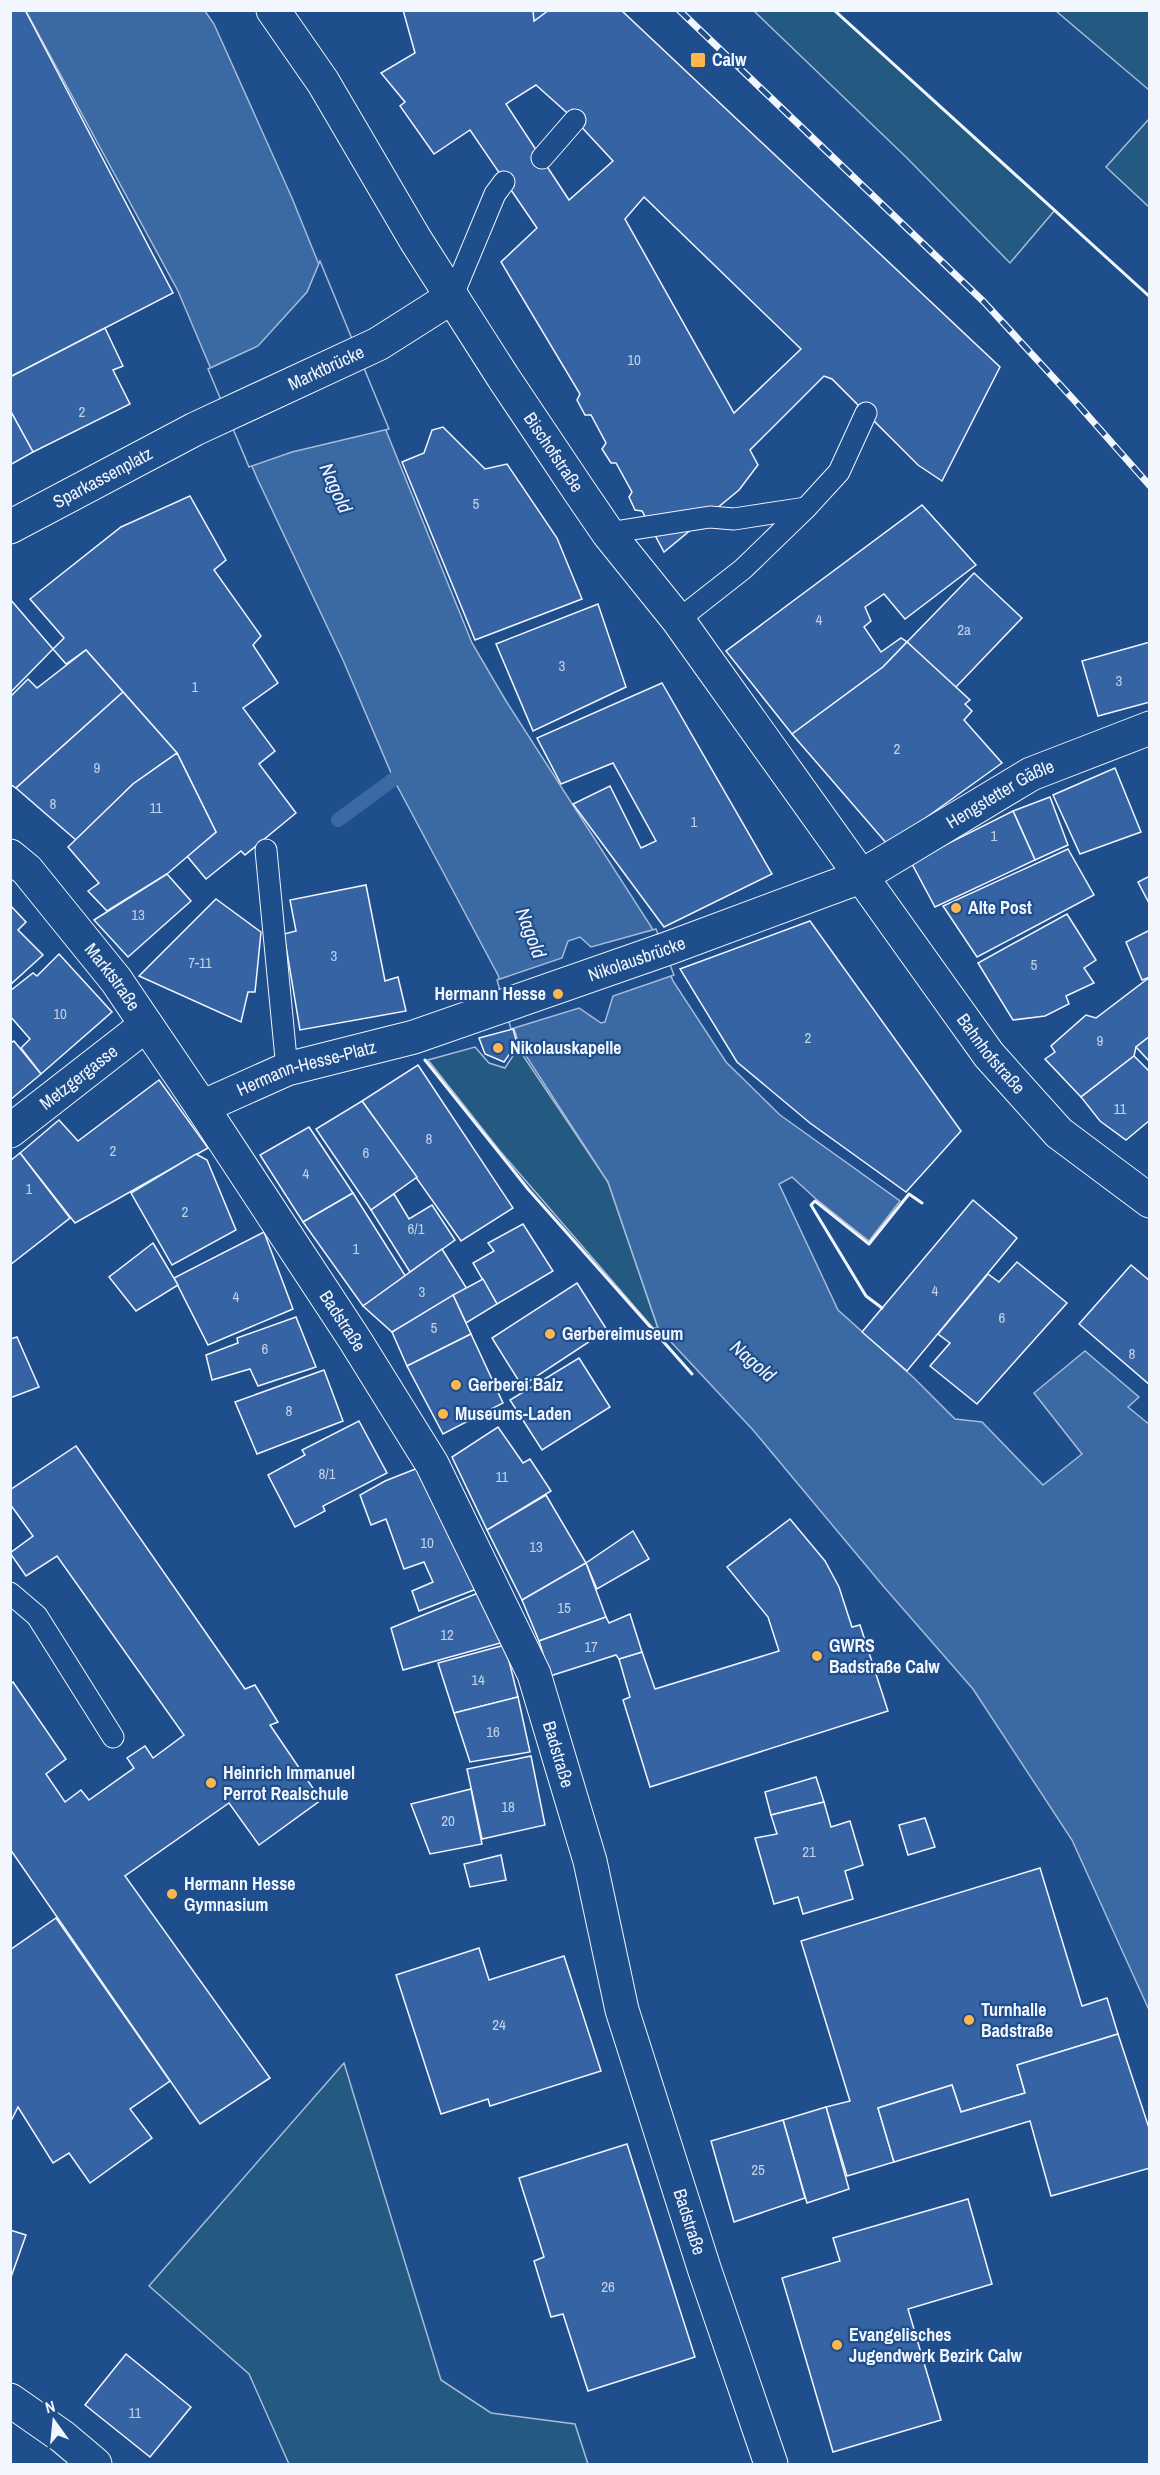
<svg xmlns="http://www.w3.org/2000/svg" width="1160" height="2475" viewBox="0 0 1160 2475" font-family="'Archivo Narrow',sans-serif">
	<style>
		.green { fill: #245a82; stroke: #a8bbd7; stroke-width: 1.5 }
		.water { fill: #3b69a3; stroke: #a8bbd7; stroke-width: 1.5 }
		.pier { fill: #1f4e8c; stroke: #a8bbd7; stroke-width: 1.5 }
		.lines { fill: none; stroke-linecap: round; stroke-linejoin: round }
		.stream { stroke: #3b69a3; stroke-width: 14 }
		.building { fill: #3563a3; stroke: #f2f6ff; stroke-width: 1.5; fill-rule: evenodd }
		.lane-casing { stroke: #f2f6ff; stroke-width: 23 }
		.street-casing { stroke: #f2f6ff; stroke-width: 35 }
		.primary-casing { stroke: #f2f6ff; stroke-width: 35 }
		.lane { stroke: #1f4e8c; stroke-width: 21 }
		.street { stroke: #1f4e8c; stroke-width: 33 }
		.primary { stroke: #1f4e8c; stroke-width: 33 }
		.rail-casing { stroke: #f2f6ff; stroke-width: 7 }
		.rail { stroke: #1f4e8c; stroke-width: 4.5; stroke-dasharray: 14; stroke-linecap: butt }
		.wall { stroke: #f2f6ff; stroke-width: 3 }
		.poi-dot { fill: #ffb74d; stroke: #1f4e8c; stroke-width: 2 }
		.labels { text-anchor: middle; stroke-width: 4.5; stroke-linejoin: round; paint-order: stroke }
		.number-label { font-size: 15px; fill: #c3d1e8 }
		.poi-label { font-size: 18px; font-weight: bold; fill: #f2f6ff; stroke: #1f4e8c; text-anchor: start }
		.street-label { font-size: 18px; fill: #f2f6ff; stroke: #1f4e8c }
		.water-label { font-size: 20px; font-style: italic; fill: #f2f6ff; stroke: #1f4e8c }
	</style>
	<rect width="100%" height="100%" fill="#1f4e8c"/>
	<!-- green -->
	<g class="green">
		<polygon points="754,11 834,11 1055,210 1010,263 907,158"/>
		<polygon points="1056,11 1149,11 1149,90"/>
		<polygon points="1149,119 1149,207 1106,167"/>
		<polygon points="475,1047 489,1063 505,1068 518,1048 608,1182 658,1328 653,1328 500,1151 428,1060"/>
		<polygon points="344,2063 441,2380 491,2413 575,2424 588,2464 289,2464 249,2374 149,2286"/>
	</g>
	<!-- water -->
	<polygon class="water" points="26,11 205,11 214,24 292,198 472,643 506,701 652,928 673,981 726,1062 780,1115 900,1201 869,1241 816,1199 792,1177 779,1184 838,1310 914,1378 955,1419 982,1422 1043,1485 1082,1454 1034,1393 1085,1351 1139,1397 1128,1407 1150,1425 1149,2010 1072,1840 973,1689 884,1587 753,1430 658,1328 608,1182 519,1045 498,975 394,780 343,660 257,478 178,291"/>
	<!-- pier -->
	<g class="pier">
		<polygon points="320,261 389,429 292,452 249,467 208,369 258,346 307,292"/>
		<polygon points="656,929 674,975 613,996 605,1022 601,1023 579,1008 511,1029 497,980 562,958 568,941 580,937 591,947"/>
	</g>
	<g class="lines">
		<!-- stream -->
		<polyline class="stream" points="338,820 409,768"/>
	</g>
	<!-- building -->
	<g class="building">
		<polygon points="10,10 25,10 173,293 10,377"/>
		<path d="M 403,10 L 621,10 L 1000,367 L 942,481 L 918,465 L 832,379 L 824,376 L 750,450 L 758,465 L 739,490 L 664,552 L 642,511 L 635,510 L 629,497 L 632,492 L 616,463 L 611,463 L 602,449 L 606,443 L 591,415 L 585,415 L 577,400 L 580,394 L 501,262 L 537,228 L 470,130 L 434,154 L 400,106 L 405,102 L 381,73 L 415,53 ZM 536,85 L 575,120 L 613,161 L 569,200 L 506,104 ZM 644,197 L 801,349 L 734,413 L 625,219 Z"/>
		<polygon points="533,10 549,10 534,21"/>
		<polygon points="105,328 123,366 113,370 130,404 33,452 10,410 10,377"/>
		<polygon points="10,410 33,452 10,465"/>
		<polygon points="443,427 485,469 507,464 557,538 582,599 475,640 402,462 424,453 432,430"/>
		<polygon points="190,496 226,560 214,570 261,636 253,645 278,683 243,708 275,751 259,764 296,813 245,855 241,851 206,879 187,856 216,832 177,753 86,650 66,664 53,649 64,638 30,599 121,527"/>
		<polygon points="922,505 976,565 905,619 884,594 865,607 871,621 864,627 881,652 901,638 907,642 883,667 792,734 726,651"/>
		<polygon points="974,573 1022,618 955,688 907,642"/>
		<polygon points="10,599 53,649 10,693"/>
		<polygon points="598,604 626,687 533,731 496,644"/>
		<polygon points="907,642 970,700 965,704 972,711 964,720 1002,763 888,845 792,734 883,667"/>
		<polygon points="1150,642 1150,702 1098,716 1082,661"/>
		<polygon points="86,650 123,692 16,788 10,784 10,697 28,679 37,688"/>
		<polygon points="662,683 772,874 664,927 573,804 610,786 641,848 656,841 613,763 561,784 537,738"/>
		<polygon points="123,692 177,753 133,784 76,840 16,788"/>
		<polygon points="177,753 216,832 167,874 107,911 88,891 99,883 68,847 133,784"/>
		<polygon points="1115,768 1141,832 1080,854 1053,795"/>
		<polygon points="1050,797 1068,845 1035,860 1013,811"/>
		<polygon points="1013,811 1035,860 935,907 911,862"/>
		<polygon points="1068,849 1094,895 977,957 943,906"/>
		<polygon points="167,874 191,901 128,957 94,920"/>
		<polygon points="1150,876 1150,905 1138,882"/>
		<polygon points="366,885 385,981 398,977 406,1011 300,1030 284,934 296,931 290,900"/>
		<polygon points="216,899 261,932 255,992 248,992 241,1022 139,976"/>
		<polygon points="10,905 26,922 18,930 43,955 10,985"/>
		<polygon points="1067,914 1096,960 1084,968 1094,983 1066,996 1069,1004 1045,1016 1013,1020 978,963"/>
		<polygon points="810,921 961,1131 906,1192 810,1123 737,1062 680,969"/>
		<polygon points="1150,930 1150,977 1142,980 1126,942"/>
		<polygon points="59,954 112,1012 41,1074 21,1048 30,1039 10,1016 10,991 33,973 37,976"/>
		<polygon points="1150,977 1150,1036 1136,1047 1134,1056 1081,1097 1045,1059 1055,1052 1051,1046 1086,1015 1096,1018"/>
		<polygon points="513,1029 517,1043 504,1062 485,1054 479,1038"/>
		<polygon points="1150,1036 1150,1062 1136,1047"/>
		<polygon points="14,1041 41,1074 10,1100 10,1043"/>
		<polygon points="1134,1056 1150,1072 1150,1120 1126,1140 1100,1121 1081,1097"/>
		<polygon points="418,1065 513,1208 461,1241 362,1101"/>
		<polygon points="159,1080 208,1148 75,1223 20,1153 59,1120 78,1141"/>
		<polygon points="362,1101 417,1177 371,1210 316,1129"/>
		<polygon points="309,1127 353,1193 303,1222 260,1155"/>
		<polygon points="20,1153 70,1218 10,1265 10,1161"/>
		<polygon points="196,1154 207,1160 236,1230 172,1265 131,1193"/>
		<polygon points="353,1193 406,1277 363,1306 303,1222"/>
		<polygon points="394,1194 409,1219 432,1205 455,1240 410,1272 371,1210"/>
		<polygon points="973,1200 1017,1238 907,1371 862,1332"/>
		<polygon points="523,1224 553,1271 497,1304 473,1263 494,1251 488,1243"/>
		<polygon points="264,1232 293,1309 208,1345 174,1278"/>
		<polygon points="153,1243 178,1285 136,1311 109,1277"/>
		<polygon points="442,1249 467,1289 392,1332 363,1306"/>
		<polygon points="1017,1262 1067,1303 977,1404 930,1366 950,1343 938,1334 988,1274 999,1282"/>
		<polygon points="1131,1265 1150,1281 1150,1385 1079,1324"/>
		<polygon points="483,1279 497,1304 466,1323 453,1295"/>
		<polygon points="577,1283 607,1330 522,1386 492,1338"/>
		<polygon points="453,1295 471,1334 407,1366 392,1332"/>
		<polygon points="296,1317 316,1367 258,1386 250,1369 212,1380 206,1355 238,1343 237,1338"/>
		<polygon points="471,1334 503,1403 443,1434 407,1366"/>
		<polygon points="17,1337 39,1387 10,1398 10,1339"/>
		<polygon points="579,1358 610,1407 542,1450 510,1400"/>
		<polygon points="324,1370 343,1421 257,1454 235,1402"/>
		<polygon points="359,1421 387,1473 323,1506 325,1511 295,1527 268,1475 305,1455 302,1450"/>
		<polygon points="498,1427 523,1463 530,1459 551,1491 487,1530 452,1457"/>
		<polygon points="76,1446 245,1689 255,1685 278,1722 270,1725 321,1800 259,1845 229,1803 125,1876 270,2078 200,2124 10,1849 10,1685 13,1682 66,1759 46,1774 65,1802 81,1790 89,1800 134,1768 127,1758 145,1746 153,1758 184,1735 57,1556 26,1576 10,1553 33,1536 10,1504 10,1490"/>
		<polygon points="423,1466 479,1588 419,1611 412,1591 433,1582 424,1562 404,1569 386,1519 371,1525 360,1495 385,1481"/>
		<polygon points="546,1495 586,1563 522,1600 487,1530"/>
		<polygon points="790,1519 825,1561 839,1587 852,1627 860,1625 888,1711 650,1787 623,1700 630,1697 619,1659 642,1652 655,1689 779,1651 768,1617 727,1567"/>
		<polygon points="633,1531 649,1559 597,1589 586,1563"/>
		<polygon points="586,1563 606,1617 539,1641 522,1600"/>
		<polygon points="483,1591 504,1642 403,1670 391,1628"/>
		<polygon points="630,1614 642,1652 619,1659 616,1655 550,1676 539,1641 606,1617 609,1623"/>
		<polygon points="505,1645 518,1697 454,1713 438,1663"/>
		<polygon points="518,1697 530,1752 470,1762 454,1713"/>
		<polygon points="531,1756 545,1825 482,1839 467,1769"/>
		<polygon points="816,1777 824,1802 771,1815 765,1792"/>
		<polygon points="471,1789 482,1844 430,1854 411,1804"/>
		<polygon points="824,1802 831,1827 850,1821 863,1865 845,1871 853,1899 803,1914 798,1897 774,1904 755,1838 777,1834 771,1815"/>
		<polygon points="925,1818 935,1847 908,1855 899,1825"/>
		<polygon points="501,1855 506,1880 470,1887 464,1864"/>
		<polygon points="1040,1868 1082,2006 1107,1998 1118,2034 1017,2065 1025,2093 961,2112 952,2085 878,2108 894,2162 847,2176 826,2107 850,2101 801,1941"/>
		<polygon points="56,1918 170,2081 130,2109 152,2138 90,2183 69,2153 53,2163 18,2107 10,2123 10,1950"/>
		<polygon points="479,1948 489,1980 564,1956 601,2071 490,2106 488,2099 441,2114 396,1975"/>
		<polygon points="1118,2034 1150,2131 1150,2168 1051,2196 1030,2121 894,2162 878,2108 952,2085 961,2112 1025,2093 1017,2065"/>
		<polygon points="826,2107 849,2189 807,2203 783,2120"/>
		<polygon points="783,2120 805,2198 734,2222 711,2141"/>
		<polygon points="627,2144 695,2357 588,2391 563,2314 551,2317 534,2261 544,2257 519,2178"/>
		<polygon points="968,2199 992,2284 908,2309 941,2420 833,2452 782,2278 840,2261 833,2238"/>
		<polygon points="10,2230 26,2235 10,2280"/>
		<polygon points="126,2354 191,2407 150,2457 85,2405"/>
	</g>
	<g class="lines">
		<defs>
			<g id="lane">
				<polyline points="542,158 575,120"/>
				<polyline points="452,297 495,194 504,182"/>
				<polyline points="608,533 710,517 734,519 806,508"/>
				<polyline points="678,620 743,569 806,508 839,472 866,413"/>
				<polyline points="266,850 287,1069"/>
				<polyline points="10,1593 37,1616 113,1737"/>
			</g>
			<g id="street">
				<path id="s1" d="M 10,527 L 195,429 L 378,344 L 452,297"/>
				<path id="s2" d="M 10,856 L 27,870 L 116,980 L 202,1107 L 355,1340 L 432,1464 L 534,1674 L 590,1861 L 622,2010 L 705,2271 L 771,2464"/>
				<path id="s3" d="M 202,1107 L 287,1069 L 414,1037 L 669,948 L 860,877 L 1031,774 L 1150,728"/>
				<path id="s4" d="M 10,1131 L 146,1025"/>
				<polyline points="10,2400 63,2437 95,2464"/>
			</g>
			<g id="primary">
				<path id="s5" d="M 273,10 L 323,82 L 415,239 L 503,377 L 580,492 L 608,533 L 678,620 L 989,1055 L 1059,1133 L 1150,1201"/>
			</g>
		</defs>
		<!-- lane casing -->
		<use href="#lane" class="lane-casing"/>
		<!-- street casing -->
		<use href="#street" class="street-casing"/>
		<!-- primary casing -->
		<use href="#primary" class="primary-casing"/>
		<!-- lane -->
		<use href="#lane" class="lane"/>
		<!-- street -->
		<use href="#street" class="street"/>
		<!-- primary -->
		<use href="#primary" class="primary"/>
		<defs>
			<polyline id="rail" points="679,10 984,302 1074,400 1150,486"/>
		</defs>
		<!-- rail casing -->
		<use href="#rail" class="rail-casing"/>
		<!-- rail -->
		<use href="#rail" class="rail"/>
		<!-- wall -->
		<g class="wall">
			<polyline points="834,10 1150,297"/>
			<polyline points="425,1060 528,1189 692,1374"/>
			<polyline points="882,1308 866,1296 811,1205 815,1201 869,1244 909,1194 922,1203"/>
		</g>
	</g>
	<!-- markers -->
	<g class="poi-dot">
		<rect x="690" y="52" width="16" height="16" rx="3"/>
		<circle cx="956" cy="908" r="6"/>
		<circle cx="558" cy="994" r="6"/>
		<circle cx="498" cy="1048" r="6"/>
		<circle cx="550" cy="1334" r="6"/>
		<circle cx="456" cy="1385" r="6"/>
		<circle cx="443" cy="1414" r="6"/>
		<circle cx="817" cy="1656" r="6"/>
		<circle cx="211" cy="1783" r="6"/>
		<circle cx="172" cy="1894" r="6"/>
		<circle cx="969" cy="2020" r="6"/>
		<circle cx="837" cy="2345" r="6"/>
	</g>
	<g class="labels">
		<!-- number labels -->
		<g class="number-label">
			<text x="634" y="365">10</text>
			<text x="82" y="417">2</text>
			<text x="476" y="509">5</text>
			<text x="819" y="625">4</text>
			<text x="964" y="635">2a</text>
			<text x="562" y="671">3</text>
			<text x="1119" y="686">3</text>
			<text x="195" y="692">1</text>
			<text x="897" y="754">2</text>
			<text x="97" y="773">9</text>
			<text x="53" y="809">8</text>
			<text x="156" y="813">11</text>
			<text x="694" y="827">1</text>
			<text x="994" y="841">1</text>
			<text x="138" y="920">13</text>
			<text x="334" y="961">3</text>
			<text x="200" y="968">7-11</text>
			<text x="1034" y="970">5</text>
			<text x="60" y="1019">10</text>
			<text x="808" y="1043">2</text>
			<text x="1100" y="1046">9</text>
			<text x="1120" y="1114">11</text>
			<text x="429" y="1144">8</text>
			<text x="113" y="1156">2</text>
			<text x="366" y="1158">6</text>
			<text x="306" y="1179">4</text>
			<text x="29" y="1194">1</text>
			<text x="185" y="1217">2</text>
			<text x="416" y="1234">6/1</text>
			<text x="356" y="1254">1</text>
			<text x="935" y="1296">4</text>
			<text x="422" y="1297">3</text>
			<text x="236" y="1302">4</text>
			<text x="1002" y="1323">6</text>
			<text x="434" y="1333">5</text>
			<text x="265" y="1354">6</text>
			<text x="1132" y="1359">8</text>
			<text x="289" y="1416">8</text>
			<text x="327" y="1479">8/1</text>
			<text x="502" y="1482">11</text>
			<text x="427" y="1548">10</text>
			<text x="536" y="1552">13</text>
			<text x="564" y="1613">15</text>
			<text x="447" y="1640">12</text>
			<text x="591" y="1652">17</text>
			<text x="478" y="1685">14</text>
			<text x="493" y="1737">16</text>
			<text x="508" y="1812">18</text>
			<text x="448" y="1826">20</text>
			<text x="809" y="1857">21</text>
			<text x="499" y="2030">24</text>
			<text x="758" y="2175">25</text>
			<text x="608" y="2292">26</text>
			<text x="135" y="2418">11</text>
		</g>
		<!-- poi labels -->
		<g class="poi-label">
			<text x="712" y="66">Calw</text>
			<text x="968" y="914">Alte Post</text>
			<text x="546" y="1000" text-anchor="end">Hermann Hesse</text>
			<text x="510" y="1054">Nikolauskapelle</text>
			<text x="562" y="1340">Gerbereimuseum</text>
			<text x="468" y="1391">Gerberei Balz</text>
			<text x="455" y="1420">Museums-Laden</text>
			<text x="829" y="1652">GWRS<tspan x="829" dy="21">Badstraße Calw</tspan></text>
			<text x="223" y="1779">Heinrich Immanuel<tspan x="223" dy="21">Perrot Realschule</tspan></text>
			<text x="184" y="1890">Hermann Hesse<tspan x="184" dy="21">Gymnasium</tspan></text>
			<text x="981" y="2016">Turnhalle<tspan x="981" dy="21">Badstraße</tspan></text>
			<text x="849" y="2341">Evangelisches<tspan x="849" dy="21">Jugendwerk Bezirk Calw</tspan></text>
		</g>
		<!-- street labels -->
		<g class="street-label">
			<text dy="6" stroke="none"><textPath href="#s1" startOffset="354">Marktbrücke</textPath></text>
			<text dy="6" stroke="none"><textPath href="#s5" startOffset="524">Bischofstraße</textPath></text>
			<text dy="6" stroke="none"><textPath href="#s1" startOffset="105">Sparkassenplatz</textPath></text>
			<text dy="6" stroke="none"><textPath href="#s3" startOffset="861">Hengstetter Gäßle</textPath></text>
			<text dy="6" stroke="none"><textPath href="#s3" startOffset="460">Nikolausbrücke</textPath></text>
			<text dy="6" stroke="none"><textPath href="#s2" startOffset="159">Marktstraße</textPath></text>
			<text dy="6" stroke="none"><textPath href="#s5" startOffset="1268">Bahnhofstraße</textPath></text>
			<text dy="6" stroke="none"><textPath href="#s3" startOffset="112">Hermann-Hesse-Platz</textPath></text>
			<text dy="6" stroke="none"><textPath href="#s4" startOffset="87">Metzgergasse</textPath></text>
			<text dy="6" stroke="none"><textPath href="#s2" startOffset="573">Badstraße</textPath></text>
			<text dy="6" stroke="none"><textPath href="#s2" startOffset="1059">Badstraße</textPath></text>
			<text dy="6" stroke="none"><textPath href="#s2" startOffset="1545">Badstraße</textPath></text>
		</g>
		<!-- water labels -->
		<g class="water-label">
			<text transform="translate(336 488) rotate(66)" y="7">Nagold</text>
			<text transform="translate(531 933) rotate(69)" y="7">Nagold</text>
			<text transform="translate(753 1361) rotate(41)" y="7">Nagold</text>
		</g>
	</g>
	<!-- border -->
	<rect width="1160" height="2475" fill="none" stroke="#f2f6ff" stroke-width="24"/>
	<!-- north arrow -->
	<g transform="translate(54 2421) rotate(345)" stroke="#1f4e8c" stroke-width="4.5" paint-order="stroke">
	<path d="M0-4.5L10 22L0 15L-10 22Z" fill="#f2f6ff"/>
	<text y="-9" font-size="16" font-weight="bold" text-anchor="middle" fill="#f2f6ff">N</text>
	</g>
</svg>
